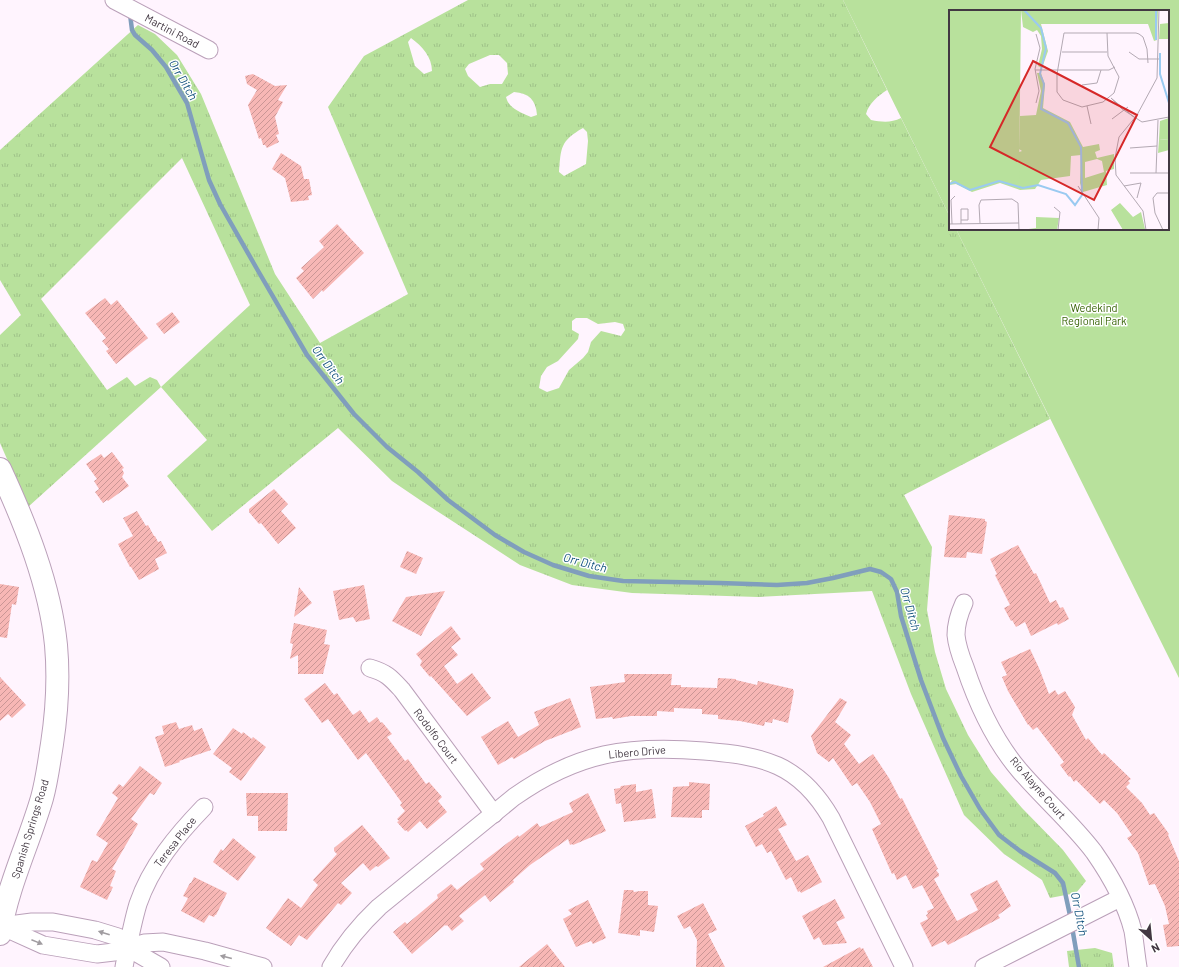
<svg xmlns="http://www.w3.org/2000/svg" width="1179" height="967" viewBox="0 0 1179 967" font-family="Barlow,sans-serif">
	<style>
		.grass { fill: url(#grass-tufts); fill-rule: evenodd }
		.green { fill: #b8e19c }
		.lines { fill: none; stroke-linecap: round; stroke-linejoin: round }
		.stream { stroke: #809ebc; stroke-width: 4.5 }
		.building { fill: url(#building-hatch) }
		.street-casing { stroke: #baa0b9; stroke-width: 19 }
		.secondary-casing { stroke: #baa0b9; stroke-width: 24 }
		.street { stroke: #fff; stroke-width: 17 }
		.secondary { stroke: #fff; stroke-width: 22 }
		.oneway { fill: #a09ca0 }
		.labels { text-anchor: middle; stroke-width: 3; stroke-linejoin: round; paint-order: stroke }
		.street-label { font-size: 11px; fill: #423842; stroke: #fff }
		.park-label { font-size: 11px; fill: #366204; stroke: #fff }
		.water-label { font-size: 12px; font-style: italic; fill: #14537e; stroke: #fff }
		.inset-river { fill: none; stroke: #9acaf1; stroke-width: 2 }
		.inset-road { fill: none; stroke: #b3a9b3; stroke-width: 1 }
		.view { fill: #d62828; fill-opacity: 0.15; stroke: #d62828; stroke-width: 2 }
		.inset-edge { fill: none; stroke: #423842; stroke-width: 2 }
	</style>
	<defs>
		<pattern id="grass-tufts" width="24" height="20" patternUnits="userSpaceOnUse"><rect width="24" height="20" fill="#b8e19c"/><path d="M3 7l-1-3M5 7V3M7 7l1-3M15 17l-1-3M17 17v-4M19 17l1-3" fill="none" stroke="#9fc288"/></pattern>
		<pattern id="building-hatch" width="6" height="6" patternUnits="userSpaceOnUse"><rect width="6" height="6" fill="#f7b7b5"/><path d="M-1 1l2-2M0 6l6-6M5 7l2-2" fill="none" stroke="#ca9695"/></pattern>
	</defs>
	<rect width="100%" height="100%" fill="#fff4fe"/>
	<!-- grass -->
	<g class="grass">
		<path d="M 468,0 L 843,0 L 887,90 C 878,96 869,103 866,114 L 871,120 C 882,122 891,123 901,118 L 950,217 L 950,229 L 956,229 L 1050,419 L 904,495 L 932,547 L 927,610 L 935,652 L 946,689 L 968,735 L 991,772 L 1022,808 L 1063,850 L 1086,881 L 1076,893 L 1050,898 L 1042,880 L 1004,854 L 964,815 L 911,694 L 872,591 L 758,597 L 632,593 L 572,585 L 520,565 L 420,500 L 392,481 L 338,428 L 212,531 L 167,476 L 207,440 L 161,387 L 28,507 L 0,443 L 0,335 L 21,315 L 0,280 L 0,150 L 138,25 L 155,34 L 177,55 L 201,94 L 275,274 L 320,343 L 408,294 L 328,107 L 364,56 ZM 411,38 C 422,46 432,57 432,71 L 424,74 L 415,66 L 408,42 ZM 490,55 L 499,55 L 507,63 L 508,74 L 502,84 L 490,84 L 480,87 L 468,76 L 465,69 L 469,64 ZM 514,92 C 529,93 536,100 537,115 L 531,117 C 520,112 509,109 506,97 ZM 583,128 L 587,132 L 588,141 L 586,164 L 564,176 L 559,172 C 561,148 560,141 583,128 ZM 182,158 L 250,305 L 161,387 L 157,380 L 150,377 L 135,386 L 127,377 L 107,390 L 41,299 ZM 576,318 L 587,318 L 598,324 L 615,322 L 623,324 L 625,330 L 621,336 L 601,331 L 591,342 L 588,352 L 583,358 L 569,370 L 559,388 L 547,392 L 539,388 L 541,376 L 547,367 L 558,361 L 578,339 L 579,334 L 572,330 L 572,321 Z"/>
		<polygon points="1095,948 1112,953 1114,967 1069,967 1067,951"/>
	</g>
	<!-- green -->
	<polygon class="green" points="843,0 1179,0 1179,678 956,229 1168,229 1168,11 950,11 950,217"/>
	<g class="lines">
		<!-- stream -->
		<g class="stream">
			<polyline points="130,14 132,30 135,35 152,50 166,67 187,103 209,180 220,204 257,269 307,355 354,414 387,447 418,472 448,500 495,535 524,552 553,565 589,576 623,581 720,583 777,585 807,583 833,578 870,569 881,572 891,579 897,592 901,616 921,680 943,738 961,776 980,809 999,835 1020,851 1055,873 1063,883 1071,920"/>
			<polyline points="1072,927 1079,967"/>
		</g>
	</g>
	<!-- building -->
	<g class="building">
		<polygon points="253,74 275,86 287,85 278,100 283,102 275,117 279,134 276,135 279,142 267,148 265,145 263,145 261,138 259,139 248,105 257,90 247,84 245,76"/>
		<polygon points="281,153 301,166 304,179 309,179 312,195 308,196 309,200 291,202 285,178 272,169"/>
		<polygon points="337,224 364,253 323,292 322,290 313,299 296,278 304,271 301,268 324,247 319,241"/>
		<polygon points="105,298 111,305 117,300 148,338 116,364 106,351 109,349 102,341 106,338 85,313"/>
		<polygon points="172,312 180,322 164,334 156,324"/>
		<polygon points="112,452 124,468 122,469 124,473 122,477 129,486 108,501 107,500 103,503 95,492 99,489 94,481 97,479 86,464 101,454 104,458"/>
		<polygon points="274,489 288,504 281,511 296,528 278,544 261,523 259,524 249,512 249,509"/>
		<polygon points="137,511 146,526 148,525 154,536 155,536 158,542 161,541 167,553 155,559 159,569 139,580 131,567 130,567 118,544 133,536 123,518"/>
		<polygon points="949,515 985,519 985,521 987,522 982,554 967,552 966,558 944,557"/>
		<polygon points="1018,545 1034,574 1036,573 1050,603 1056,600 1060,608 1063,607 1069,619 1058,625 1057,623 1031,636 1025,622 1016,627 1012,620 1011,621 1004,608 1010,605 995,575 997,574 990,559"/>
		<polygon points="407,551 423,558 416,574 400,567"/>
		<polygon points="0,584 19,587 16,605 12,604 7,638 0,637"/>
		<polygon points="364,585 370,619 356,622 353,617 339,620 333,591"/>
		<polygon points="299,587 312,603 294,617"/>
		<polygon points="445,591 421,636 392,621 406,597"/>
		<polygon points="294,623 327,630 324,644 330,645 323,674 298,674 298,655 290,659 293,644 290,643"/>
		<polygon points="451,626 461,639 451,647 458,655 444,666 457,684 472,673 491,698 467,716 431,676 430,677 420,665 422,661 416,654"/>
		<polygon points="1030,649 1039,668 1049,694 1055,690 1058,695 1065,691 1075,707 1072,715 1086,740 1088,738 1102,755 1104,753 1131,779 1128,781 1130,783 1126,787 1142,803 1150,815 1154,813 1169,834 1168,835 1179,861 1179,946 1167,947 1163,925 1169,924 1165,906 1155,884 1149,885 1138,853 1127,838 1132,835 1117,813 1104,800 1100,804 1076,780 1074,782 1070,776 1069,777 1060,765 1064,762 1037,727 1033,730 1028,724 1028,725 1008,691 1002,677 1007,675 1001,662"/>
		<polygon points="624,674 672,674 671,685 681,685 681,687 717,688 718,678 736,679 736,680 757,685 758,681 793,689 793,690 794,691 788,723 773,719 772,723 765,722 764,726 740,721 718,719 718,715 702,714 702,709 674,708 674,712 657,711 657,716 631,716 613,719 612,717 596,719 590,687 625,682"/>
		<polygon points="0,677 26,705 12,718 8,714 0,721"/>
		<polygon points="325,683 334,695 337,693 353,715 360,710 369,723 377,717 381,723 382,722 392,734 387,737 405,761 408,759 426,784 429,782 442,797 438,801 447,812 427,829 420,821 408,832 406,830 405,831 397,822 399,821 397,819 405,811 400,805 402,803 366,753 358,760 328,719 322,723 304,699"/>
		<polygon points="570,698 581,727 545,741 514,759 512,757 498,765 481,737 508,721 518,737 539,725 534,712"/>
		<polygon points="840,698 847,702 835,722 851,735 844,744 859,764 873,754 889,778 900,799 902,798 910,814 938,869 936,870 939,874 939,876 934,879 957,921 978,910 970,894 997,880 1011,906 998,915 1000,918 948,945 945,941 944,941 932,947 920,923 928,919 926,915 928,914 927,911 934,908 922,885 913,889 906,875 897,880 894,873 892,874 872,829 881,824 870,802 857,783 852,786 833,758 829,762 817,753 811,736"/>
		<polygon points="176,722 179,729 192,725 194,731 202,728 211,750 179,761 180,762 165,767 155,737 164,734 162,726"/>
		<polygon points="233,728 242,734 243,732 252,739 253,737 266,747 241,781 229,772 232,768 213,754"/>
		<polygon points="140,766 162,783 154,795 150,793 131,819 138,824 112,869 116,871 110,886 113,887 107,900 80,887 92,860 97,862 108,843 96,835 118,798 112,793 119,784 123,787"/>
		<polygon points="689,782 710,784 709,810 702,810 702,818 671,817 673,787 689,786"/>
		<polygon points="636,784 636,792 652,789 656,818 624,822 621,803 616,804 614,789 620,788 621,786"/>
		<polygon points="246,793 288,793 287,831 258,831 258,816 247,816"/>
		<polygon points="588,793 606,831 573,845 572,844 570,845 568,839 530,865 513,880 514,882 490,902 485,895 459,916 464,921 452,931 447,925 446,926 445,925 412,954 393,932 405,922 407,924 438,898 437,895 451,884 457,890 484,869 480,864 518,835 519,837 537,823 540,827 573,812 569,803"/>
		<polygon points="776,806 787,825 778,829 796,861 808,855 822,882 801,893 800,891 798,892 791,877 786,880 771,851 767,853 762,844 756,847 745,826 764,816 763,814"/>
		<polygon points="362,825 390,858 378,867 376,866 370,871 363,863 341,883 352,893 341,905 338,903 307,940 299,935 291,946 266,928 288,898 301,908 318,885 313,880 337,854 334,851 334,848"/>
		<polygon points="233,838 256,857 238,881 213,862 221,849 223,851"/>
		<polygon points="194,877 227,893 216,915 215,915 214,917 209,915 204,923 181,911 188,898 183,896 190,883 191,883"/>
		<polygon points="624,890 633,890 634,892 640,891 648,891 648,905 658,906 654,932 640,930 640,936 618,933"/>
		<polygon points="835,899 845,918 836,922 847,943 823,945 819,937 814,940 802,916"/>
		<polygon points="588,900 606,938 593,944 591,941 576,947 563,919 572,914 568,910"/>
		<polygon points="703,903 717,930 708,934 725,967 696,967 697,940 690,926 684,929 677,916"/>
		<polygon points="547,944 565,967 519,967 541,949"/>
		<polygon points="860,947 861,949 863,948 873,967 823,967"/>
	</g>
	<g class="lines">
		<defs>
			<g id="street">
				<polyline points="114,0 209,50"/>
				<path d="M 964,603 C 959,614 956,623 956,635 C 957,646 961,657 965,667 C 977,703 996,743 1020,771 C 1044,799 1072,823 1094,852 C 1110,875 1126,903 1133,931 C 1135,943 1136,955 1138,967"/>
				<path d="M 370,668 C 387,673 391,678 402,690 L 494,814"/>
				<polyline points="1,926 32,922 53,922 95,930 118,937 128,948 144,943 163,942 205,951 263,967"/>
				<polyline points="1,926 43,945 97,954 114,952 128,948 161,967"/>
				<path d="M 124,967 C 128,946 132,924 138,904 C 151,866 177,835 204,807"/>
				<path d="M 331,967 C 344,944 360,925 379,907 L 514,797 C 578,752 628,745 704,751 C 763,756 799,763 831,818 L 904,967"/>
				<polyline points="984,967 1120,898"/>
			</g>
			<path id="secondary" d="M 0,469 C 25,523 50,585 56,645 C 59,678 57,711 52,744 C 49,762 47,780 42,798 C 29,843 7,887 0,934"/>
		</defs>
		<!-- street casing -->
		<use href="#street" class="street-casing"/>
		<!-- secondary casing -->
		<use href="#secondary" class="secondary-casing"/>
		<!-- street -->
		<use href="#street" class="street"/>
		<!-- secondary -->
		<use href="#secondary" class="secondary"/>
	</g>
	<!-- one-way arrows -->
	<defs><path id="oneway-solid" d="M-6-.8H1V-3.2L6.5 0L1 3.2V.8H-6Z"/></defs>
	<g class="oneway">
		<use href="#oneway-solid" transform="translate(104 933) rotate(-162)"/>
		<use href="#oneway-solid" transform="translate(37 942) rotate(22)"/>
		<use href="#oneway-solid" transform="translate(226 957) rotate(-166)"/>
	</g>
	<g class="labels">
		<!-- street labels -->
		<g class="street-label">
			<text transform="translate(172 31) rotate(28)" y="4">Martini Road</text>
			<text transform="translate(436 736) rotate(53)" y="4">Rodolfo Court</text>
			<text transform="translate(637 752) rotate(-5)" y="4">Libero Drive</text>
			<text transform="translate(1038 788) rotate(49)" y="4">Rio Alayne Court</text>
			<text transform="translate(30 829) rotate(-73)" y="4">Spanish Springs Road</text>
			<text transform="translate(175 842) rotate(-52)" y="4">Teresa Place</text>
		</g>
		<!-- park labels -->
		<g class="park-label">
			<text x="1094" y="312">Wedekind<tspan x="1094" dy="13">Regional Park</tspan></text>
		</g>
		<!-- water labels -->
		<g class="water-label">
			<text transform="translate(183 80) rotate(60)" y="4">Orr Ditch</text>
			<text transform="translate(328 365) rotate(53)" y="4">Orr Ditch</text>
			<text transform="translate(585 563) rotate(15)" y="4">Orr Ditch</text>
			<text transform="translate(910 609) rotate(74)" y="4">Orr Ditch</text>
			<text transform="translate(1079 914) rotate(79)" y="4">Orr Ditch</text>
		</g>
	</g>
	<!-- overview -->
	<g transform="translate(949 10)">
		<rect width="220" height="220" fill="#fff4fe"/>
		<path d="M 72,0 L 209,0 L 208,30 L 205,31 L 199,14 L 92,14 L 99,41 L 93,58 L 89,56 L 93,39 L 92,26 L 88,20 L 84,22 L 74,17 ZM 220,13 L 220,29 L 210,29 L 211,14 ZM 88,63 L 92,63 L 96,75 L 94,98 L 121,112 L 134,137 L 150,134 L 151,140 L 146,142 L 148,148 L 165,144 L 165,159 L 157,161 L 158,175 L 134,182 L 131,173 L 132,145 L 122,146 L 121,166 L 92,170 L 86,179 L 71,180 L 51,173 L 23,182 L 7,174 L 0,175 L 3,170 L 70,170 L 70,142 L 73,141 L 70,139 L 71,106 L 87,105 L 92,81 ZM 148,149 L 153,151 L 155,162 L 136,168 L 136,152 ZM 220,129 L 220,140 L 209,143 L 210,130 ZM 171,193 L 184,207 L 192,202 L 196,219 L 174,220 L 162,200 ZM 87,207 L 110,208 L 108,220 L 72,220 L 87,218 Z" fill="#b8e19c" fill-rule="evenodd"/>
		<path d="M 0,0 L 72,0 L 70,171 L 0,170 ZM 220,108 L 220,129 L 210,130 L 211,111 Z" fill="#b8e19c"/>
		<path class="inset-river" d="M 207,0 L 207,30M 211,43 L 211,64 L 220,93M 0,174 L 6,172 L 21,180 L 50,171 L 74,178 L 89,175 L 117,184 L 126,195 L 133,185 L 132,137 L 119,113 L 92,99 L 95,74 L 91,64 L 97,38 L 92,18 L 75,0"/>
		<path class="inset-road" d="M 158,23 L 159,46 L 170,67 L 165,83 L 154,92 L 133,97 L 114,90 L 108,82 L 108,64 L 115,23 L 187,23 L 190,24 L 194,27 L 198,39 L 199,53M 113,42 L 158,42M 180,42 L 190,49 L 210,49M 86,60 L 160,60 L 166,57M 133,75 L 148,73 L 152,60M 162,88 L 173,99 L 193,112 L 220,107M 162,88 L 186,108M 87,93 L 90,81 L 86,59 L 91,38 L 87,24M 138,96 L 142,114M 163,109 L 179,97M 181,138 L 208,136M 181,163 L 220,163M 207,163 L 209,110M 129,176 L 150,208 L 149,220M 175,176 L 192,173 L 188,188M 105,197 L 111,202 L 109,220M 12,210 L 19,210 L 19,199 L 12,199 L 12,214M 31,213 L 30,195 L 32,190 L 63,189 L 69,193 L 70,220M 0,214 L 70,213M 3,214 L 2,190 L 6,186M 197,220 L 194,201 L 167,165 L 166,148 L 170,127 L 188,105 L 208,68 L 210,0M 214,220 L 206,203 L 204,188 L 208,183 L 220,183"/>
		<path class="view" d="M 84,51 L 188,105 L 145,190 L 41,137 Z"/>
		<rect width="220" height="220" class="inset-edge"/>
	</g>
	<!-- north arrow -->
	<g transform="translate(1151 939) rotate(153)" stroke="#ffffff" stroke-width="3" paint-order="stroke">
	<path d="M0-3L7 15L0 10L-7 15Z" fill="#423842"/>
	<text y="-6" font-size="11" font-weight="bold" text-anchor="middle" fill="#423842">N</text>
	</g>
</svg>
